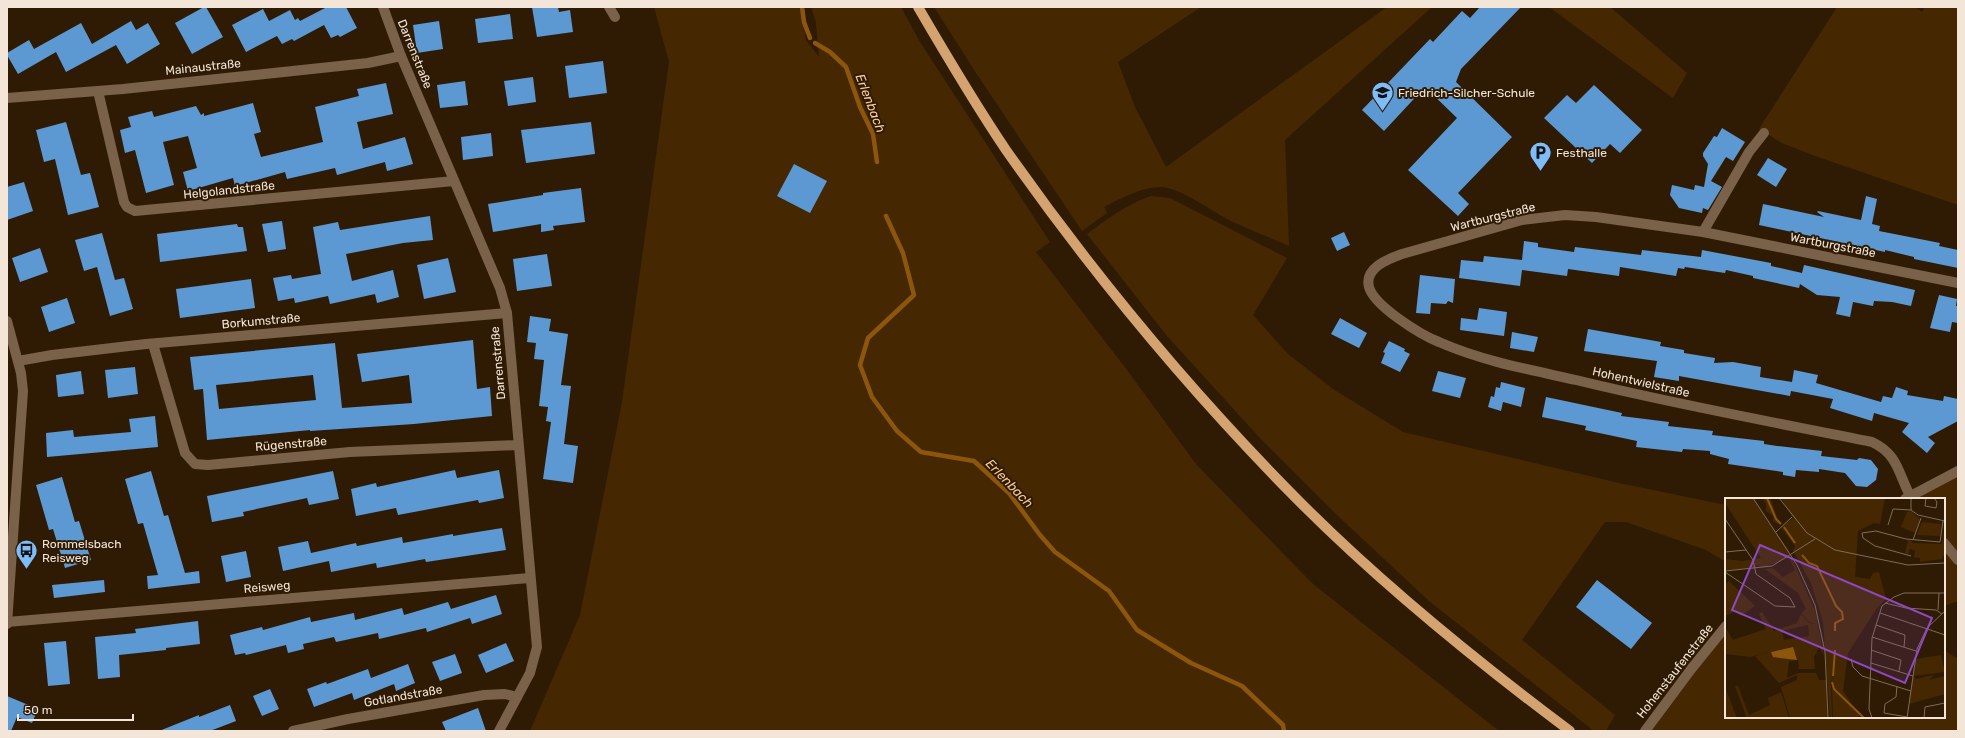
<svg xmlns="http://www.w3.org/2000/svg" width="1965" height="738" viewBox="0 0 1965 738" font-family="Rubik,sans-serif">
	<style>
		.green { fill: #452802 }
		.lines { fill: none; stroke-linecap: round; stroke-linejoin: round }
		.stream { stroke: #8c560c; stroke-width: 4.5 }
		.building { fill: #5c99d2; fill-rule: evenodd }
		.minor { stroke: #7a6149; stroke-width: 10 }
		.major { stroke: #d5a36f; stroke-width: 10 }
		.labels { text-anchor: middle; stroke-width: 4; stroke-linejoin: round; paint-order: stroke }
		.street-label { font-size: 12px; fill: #f3e5d7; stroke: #2f1b04 }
		.poi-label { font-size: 12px; fill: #f3e5d7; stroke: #2f1b04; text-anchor: start }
		.water-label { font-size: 13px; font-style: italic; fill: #f9ca9a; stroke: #2f1b04 }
		.inset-river { fill: none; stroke: #8c560c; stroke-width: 2 }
		.inset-road { fill: none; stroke: #7d6c58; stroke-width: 1 }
		.view { fill: #8d48c3; fill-opacity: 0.15; stroke: #8d48c3; stroke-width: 2 }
		.inset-edge { fill: none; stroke: #f3e5d7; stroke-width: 2 }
	</style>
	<rect width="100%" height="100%" fill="#2f1b04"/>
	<!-- green -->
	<g class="green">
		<polygon points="654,7 801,7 806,40 819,57 816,23 811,7 901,7 920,42 1050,242 1036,252 1124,366 1196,464 1313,584 1499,731 530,731 580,615 622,402 669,62"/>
		<path d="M 934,7 L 1201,7 L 1118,62 L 1135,107 L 1166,167 L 1387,7 L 1432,7 L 1285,140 L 1289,246 C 1270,238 1251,230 1233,222 C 1214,213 1180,187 1161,187 C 1141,187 1122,198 1104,207 L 1107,213 L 1082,231 L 978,76 Z"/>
		<polygon points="1549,7 1610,7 1687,73 1673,98"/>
		<polygon points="1837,7 1915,7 1922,12 1925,7 1958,7 1958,205 1815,156 1782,143 1759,129"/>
		<path d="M 1151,196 L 1170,198 L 1287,258 L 1253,315 L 1288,354 L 1333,389 L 1403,432 L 1619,483 L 1726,505 L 1726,562 L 1706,550 L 1626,522 L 1605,522 L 1522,640 L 1615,715 L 1606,731 L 1594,731 L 1429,601 L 1337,515 L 1258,436 L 1167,336 L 1087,234 C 1107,219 1127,204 1151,196 Z"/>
		<polygon points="1958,471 1958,601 1944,606 1944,499 1912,499"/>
		<polygon points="1726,626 1726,717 1944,717 1944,650 1958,659 1958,731 1645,731"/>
	</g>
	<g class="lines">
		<!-- stream -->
		<g class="stream">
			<polyline points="802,7 804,22 810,38"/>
			<polyline points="815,43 830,52 846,67 860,107 873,134 877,162"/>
			<polyline points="886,216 903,253 914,295 868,338 860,365 872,397 897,431 921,452 974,461 1009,493 1040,535 1055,552 1109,591 1137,630 1191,663 1242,686 1283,725 1284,731"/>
		</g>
	</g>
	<!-- building -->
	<g class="building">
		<polygon points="204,7 206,7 223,37 192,54 175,23"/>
		<polygon points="327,7 346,7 357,28 340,37 338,35 331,38 324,25 294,41 292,39 282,44 277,36 246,52 232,25 263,9 269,21 290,10 295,20 298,18 300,21"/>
		<polygon points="532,7 558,7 559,12 570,10 573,32 537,37"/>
		<polygon points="1480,7 1521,7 1461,69 1456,82 1512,137 1458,193 1469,204 1458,216 1408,170 1457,118 1425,87 1384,131 1362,110 1430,39 1433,42 1462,11 1470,18"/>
		<polygon points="510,14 513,39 478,43 475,19"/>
		<polygon points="131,21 136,30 148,23 160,44 127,64 116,45 66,72 56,52 18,74 7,55 7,53 29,40 34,49 81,23 92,44"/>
		<polygon points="439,21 443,49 417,53 413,25"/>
		<polygon points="603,61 607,93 569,98 565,66"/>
		<polygon points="533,77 536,102 508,106 504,81"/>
		<polygon points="465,81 468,105 440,108 437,85"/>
		<polygon points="386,83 393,114 357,122 363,149 405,137 413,164 387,171 385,162 337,175 335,168 287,179 285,172 235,186 233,178 188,191 183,172 197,168 188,136 163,142 174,185 146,193 135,150 125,153 120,130 131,127 128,117 152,111 154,117 196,106 201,115 204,113 204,116 253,103 261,132 254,134 261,157 323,142 315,107 359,96 357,89"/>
		<polygon points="1594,85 1642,130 1620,153 1610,144 1592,163 1544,118 1567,95 1576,103"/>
		<polygon points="66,122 81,175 90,173 99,207 68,215 55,159 44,162 36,130"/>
		<polygon points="591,122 595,154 526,163 521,130"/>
		<polygon points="1722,128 1745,142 1733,161 1726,157 1711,181 1722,187 1708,210 1703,208 1702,213 1679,208 1670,195 1672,185 1694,190 1695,185 1704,187 1708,164 1703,156 1703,153 1714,136 1717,137"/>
		<polygon points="491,133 493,156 463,160 461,137"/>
		<polygon points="1768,158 1787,169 1776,187 1757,175"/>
		<polygon points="794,164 827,181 810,213 777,196"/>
		<polygon points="24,182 33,211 7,220 7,187"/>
		<polygon points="581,188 585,222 553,226 554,230 541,232 541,224 493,232 488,204 543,195 543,193"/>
		<polygon points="1866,196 1877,199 1872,224 1880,226 1879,231 1940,243 1939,246 1958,250 1958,268 1914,259 1914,257 1885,250 1885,252 1759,225 1763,204 1824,217 1817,212 1818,211 1861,220"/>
		<polygon points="430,216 433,240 403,243 346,254 352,281 393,270 399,297 377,303 375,294 330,304 328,296 295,303 294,298 278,301 273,278 291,275 292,279 321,274 313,227 338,222 340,230"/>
		<polygon points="282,221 286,249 268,252 262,224"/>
		<polygon points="237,224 238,227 243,227 247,251 160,262 157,234"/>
		<polygon points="1344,232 1350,245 1337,251 1331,238"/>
		<polygon points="102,233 115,280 124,278 133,309 110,316 97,267 84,271 75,240"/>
		<polygon points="1524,241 1538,243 1538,247 1574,252 1575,247 1641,255 1642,250 1701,257 1702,250 1771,263 1771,266 1802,273 1804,265 1915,290 1911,306 1892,302 1874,301 1873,306 1853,302 1850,317 1836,314 1840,297 1817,295 1800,284 1799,288 1753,278 1753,276 1726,270 1725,273 1685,267 1684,269 1678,268 1676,276 1620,267 1619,276 1568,269 1567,276 1522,270 1520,286 1459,278 1461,260 1483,262 1484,256 1522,260"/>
		<polygon points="40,248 48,272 20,282 12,258"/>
		<polygon points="547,254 552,286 517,291 513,259"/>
		<polygon points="448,258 456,292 424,299 417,265"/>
		<polygon points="1420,275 1455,279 1453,303 1448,301 1446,304 1431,303 1430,314 1416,313"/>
		<polygon points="251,279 255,308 180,318 176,289"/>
		<polygon points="1939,295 1957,299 1956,306 1958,306 1958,323 1952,322 1950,332 1930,328"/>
		<polygon points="67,298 75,323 49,332 41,307"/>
		<polygon points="1479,308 1507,312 1504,336 1460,330 1461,318 1477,320"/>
		<polygon points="530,316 551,319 549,331 568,334 561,385 571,386 564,444 578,446 573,483 543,479 551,422 546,421 548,407 539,406 544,360 534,359 536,343 527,342"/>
		<polygon points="1340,318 1367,333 1359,348 1331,334"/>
		<polygon points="1588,329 1661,342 1660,346 1684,350 1684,353 1715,358 1714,363 1733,362 1761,367 1760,377 1792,382 1794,370 1818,375 1816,383 1881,402 1883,396 1892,398 1896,387 1908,391 1907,395 1943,401 1944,396 1958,399 1958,421 1928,437 1935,443 1927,453 1902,432 1909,423 1874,413 1872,421 1830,408 1833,399 1791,391 1790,396 1679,376 1679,381 1654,377 1657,361 1584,351"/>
		<polygon points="1512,332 1538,337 1534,352 1510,348"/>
		<path d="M 473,340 L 477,389 L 490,387 L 492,416 L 414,424 L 310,431 L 310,430 L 207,440 L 203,389 L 194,390 L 190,357 L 335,343 L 342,408 L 412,403 L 409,375 L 362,382 L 357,354 ZM 313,375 L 316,400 L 219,409 L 216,385 Z"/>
		<polygon points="1389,341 1405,349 1404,351 1410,354 1400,372 1381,363 1385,353 1383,352"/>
		<polygon points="135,367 138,394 108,398 105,370"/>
		<polygon points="81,371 84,394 58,397 56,375"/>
		<polygon points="1438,371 1466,378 1460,398 1432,391"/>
		<polygon points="1501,382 1525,388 1521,407 1503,402 1501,411 1488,407 1491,396 1494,397 1496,387 1500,388"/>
		<polygon points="1546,397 1622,413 1621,416 1669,422 1668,426 1713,431 1712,435 1764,441 1764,444 1777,446 1822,451 1821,456 1857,460 1859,458 1871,460 1878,469 1876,480 1867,487 1856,486 1845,473 1819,469 1819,472 1796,470 1795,477 1783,475 1783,472 1728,464 1729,459 1710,454 1710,451 1683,449 1682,452 1636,447 1637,441 1585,430 1586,426 1542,417"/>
		<polygon points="155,416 158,447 47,457 46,433 73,430 74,437 131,432 129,419"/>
		<polygon points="455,470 457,478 499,470 504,498 479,503 478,500 398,515 396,508 356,516 351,489 376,483 377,487"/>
		<polygon points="151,471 164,516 168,515 185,573 199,571 200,583 148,589 147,576 158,575 143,523 138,524 125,479"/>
		<polygon points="333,471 339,499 309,505 307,498 243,512 244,516 212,522 207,496"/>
		<polygon points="62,477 75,522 79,521 91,560 65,568 53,529 49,530 36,485"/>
		<polygon points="502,528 506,550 426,562 425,559 377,568 376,563 331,572 329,561 283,571 278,547 308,541 311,553 356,543 357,546 402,537 403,543 453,534 453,536"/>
		<polygon points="246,551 251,577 226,582 221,556"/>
		<polygon points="104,580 105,592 54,598 52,585"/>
		<polygon points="1597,580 1652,623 1631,649 1576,607"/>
		<polygon points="496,595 502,614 472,624 470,618 427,632 426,628 379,639 378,633 336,642 334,637 303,644 304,649 288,653 286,645 246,655 245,653 235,655 230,635 262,627 263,630 310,617 311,622 354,613 355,620 402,608 404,615 448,602 451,609"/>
		<polygon points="198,621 200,644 166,648 166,650 119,655 120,677 98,679 95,637 136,633 135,629"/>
		<polygon points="66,641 70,684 48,686 44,643"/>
		<polygon points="506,643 514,661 486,673 478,655"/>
		<polygon points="455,654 462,673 440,681 432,662"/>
		<polygon points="408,664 415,683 396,691 394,684 354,700 352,693 314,707 307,689 326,682 327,684 368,669 371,678"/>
		<polygon points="270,689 279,709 262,716 253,696"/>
		<polygon points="7,696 38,709 32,723 17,717 11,731 7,731"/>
		<polygon points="230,705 236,721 210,731 159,731 199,715 199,717"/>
		<polygon points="478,708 486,731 446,731 442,722"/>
	</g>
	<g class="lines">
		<!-- minor -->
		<g class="minor">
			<polyline points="383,7 401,56 500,288 507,313 537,647 530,673 499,731"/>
			<polyline points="609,7 615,17"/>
			<polyline points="98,91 124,202 127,207 135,211 454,181"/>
			<polyline points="7,98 123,89 368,63 401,56"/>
			<polyline points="1703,232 1749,152 1764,133"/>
			<polyline points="7,321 21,373 23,391 7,624"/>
			<polyline points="153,344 185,453 195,464 208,465 350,452 518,445"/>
			<polyline points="18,361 52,355 146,344 507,313"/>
			<polyline points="1905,499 1958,471"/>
			<path d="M 1912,499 C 1898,476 1900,455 1872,442 C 1773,422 1674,404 1576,380 C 1531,370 1482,361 1439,342 C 1421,335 1374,306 1369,287 C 1364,268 1388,259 1402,254 L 1522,220 L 1565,215 L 1596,217 L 1703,232 L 1958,283"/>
			<polyline points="1944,543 1958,560"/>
			<polyline points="7,622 530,578"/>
			<polyline points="293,731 348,719 484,695 505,694 517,697"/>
			<polyline points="1645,731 1692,668 1726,626"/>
		</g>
		<!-- major -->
		<path class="major" d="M 918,7 C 946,55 975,104 1006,150 C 1091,271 1185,385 1289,491 C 1375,579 1471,657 1570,731"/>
	</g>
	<!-- icons -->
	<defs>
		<symbol id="school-pin" viewBox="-11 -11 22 30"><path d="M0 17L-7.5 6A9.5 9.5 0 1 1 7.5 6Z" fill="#7ebdf9" stroke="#2f1b04"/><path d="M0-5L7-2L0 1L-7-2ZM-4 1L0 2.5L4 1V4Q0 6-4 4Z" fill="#111"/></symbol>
		<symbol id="parking-pin" viewBox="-11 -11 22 30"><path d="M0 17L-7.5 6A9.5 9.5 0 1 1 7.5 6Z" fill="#7ebdf9" stroke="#2f1b04"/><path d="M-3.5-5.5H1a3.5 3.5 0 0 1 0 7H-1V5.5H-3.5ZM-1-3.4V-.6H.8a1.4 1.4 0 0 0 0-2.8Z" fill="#111"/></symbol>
		<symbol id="bus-pin" viewBox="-11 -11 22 30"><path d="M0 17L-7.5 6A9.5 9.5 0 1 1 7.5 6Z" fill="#7ebdf9" stroke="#2f1b04"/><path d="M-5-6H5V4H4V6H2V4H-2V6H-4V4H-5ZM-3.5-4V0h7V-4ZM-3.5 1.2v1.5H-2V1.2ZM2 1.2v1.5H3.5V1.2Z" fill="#111"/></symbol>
	</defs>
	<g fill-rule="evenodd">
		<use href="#school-pin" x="1370" y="80" width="25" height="34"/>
		<use href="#parking-pin" x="1528" y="140" width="25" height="34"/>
		<use href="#bus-pin" x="14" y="538" width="25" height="34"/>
	</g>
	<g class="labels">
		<!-- street labels -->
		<g class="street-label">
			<text transform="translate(415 54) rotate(68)" y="4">Darrenstraße</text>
			<text transform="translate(203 67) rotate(-6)" y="4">Mainaustraße</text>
			<text transform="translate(229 190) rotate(-6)" y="4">Helgolandstraße</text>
			<text transform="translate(1493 217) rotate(-14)" y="4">Wartburgstraße</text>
			<text transform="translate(1833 245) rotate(11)" y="4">Wartburgstraße</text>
			<text transform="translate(261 321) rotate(-5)" y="4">Borkumstraße</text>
			<text transform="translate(498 363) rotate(-95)" y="4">Darrenstraße</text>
			<text transform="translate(1641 382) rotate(13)" y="4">Hohentwielstraße</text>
			<text transform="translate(291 444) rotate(-5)" y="4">Rügenstraße</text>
			<text transform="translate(267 587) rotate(-5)" y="4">Reisweg</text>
			<text transform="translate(1675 671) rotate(-52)" y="4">Hohenstaufenstraße</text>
			<text transform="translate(403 696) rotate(-10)" y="4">Gotlandstraße</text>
		</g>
		<!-- poi labels -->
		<g class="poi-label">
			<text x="1398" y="97">Friedrich-Silcher-Schule</text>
			<text x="1556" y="157">Festhalle</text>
			<text x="42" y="548">Rommelsbach<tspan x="42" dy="14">Reisweg</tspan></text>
		</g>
		<!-- water labels -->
		<g class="water-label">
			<text transform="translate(871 103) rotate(69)" y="5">Erlenbach</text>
			<text transform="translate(1010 483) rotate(46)" y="5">Erlenbach</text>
		</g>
	</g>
	<!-- overview -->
	<g transform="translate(1725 498)">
		<rect width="220" height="220" fill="#2f1b04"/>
		<path d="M 0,0 L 28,0 L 64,53 L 63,60 L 37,70 L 35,66 L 36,69 L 31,67 L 31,70 L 0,72 L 0,61 L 17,63 L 36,60 L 0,5 ZM 36,0 L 46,2 L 53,22 L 57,25 L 55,27 L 48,23 L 48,18 L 41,13 L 41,5 ZM 56,0 L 160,0 L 155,26 L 149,25 L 133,33 L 130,79 L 145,81 L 148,75 L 154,74 L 161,101 L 152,110 L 123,155 L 118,193 L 136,220 L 108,220 L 107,187 L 110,150 L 106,188 L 107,220 L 105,220 L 98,124 L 86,85 L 68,53 L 70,48 L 56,29 L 68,20 ZM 186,13 L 195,21 L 190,35 L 176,29 L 182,14 ZM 197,24 L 216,26 L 215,38 L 192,37 ZM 218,32 L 220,58 L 217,58 L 217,61 L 195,64 L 195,60 L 189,59 L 190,52 L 185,51 L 183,56 L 180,55 L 183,42 L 187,43 L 187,45 L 217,46 ZM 67,61 L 90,112 L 99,158 L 94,149 L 89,159 L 90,171 L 74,171 L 73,162 L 64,163 L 62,180 L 73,175 L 91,175 L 94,182 L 101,182 L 102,220 L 65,220 L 56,189 L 72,182 L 72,177 L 54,185 L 30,158 L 67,148 L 25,159 L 0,156 L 0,129 L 8,142 L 41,131 L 34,116 L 37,114 L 49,133 L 72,125 L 76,116 L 84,125 L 90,126 L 84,124 L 76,115 L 81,111 L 73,95 L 40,71 L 48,70 L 58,79 L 70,72 L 65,62 ZM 83,127 L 84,138 L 59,142 L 57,133 ZM 4,83 L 30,108 L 16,118 L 11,113 L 0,118 L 0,87 ZM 216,157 L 220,174 L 188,178 L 191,181 L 209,177 L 204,182 L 220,178 L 220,196 L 184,206 L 190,161 ZM 10,188 L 13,188 L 24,217 L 45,207 L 43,200 L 56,194 L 64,220 L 17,220 L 21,218 ZM 0,189 L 12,220 L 0,220 Z" fill="#452802" fill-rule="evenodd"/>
		<path d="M 68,149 L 72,162 L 48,159 L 46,154 Z" fill="#8c560c"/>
		<path class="inset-river" d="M 42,0 L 51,21 L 56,26M 59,29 L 70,45M 77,57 L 84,65 L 92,68 L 111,108 L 117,114 L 118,121 L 110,125 L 110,133M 108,178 L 110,152M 107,184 L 109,191 L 139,220"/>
		<path class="inset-road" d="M 28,0 L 72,67 L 90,107 L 100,154 L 103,220M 54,0 L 82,35 L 110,52 L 183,67 L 220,65M 186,0 L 186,12 L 193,17 L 220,23M 201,0 L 200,8 L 211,10 L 212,4 L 209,0M 0,21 L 28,62 L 31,76 L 65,100 L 70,109 L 50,108 L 0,74M 163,27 L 168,11 L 186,12M 51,34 L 67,19M 188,42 L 196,20M 0,54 L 21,52M 186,58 L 150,48 L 138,40 L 137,35 L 151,33 L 181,41 L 215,44 L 218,23M 0,73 L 47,68 L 90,41M 160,105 L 181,110 L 211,112 L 217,116M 213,112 L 214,95M 155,115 L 220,137M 151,127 L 180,137 L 179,149M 147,139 L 191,153M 146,152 L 176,162 L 174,173M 126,161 L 128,169 L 137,178 L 186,193M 146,165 L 188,178M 172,188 L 171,199 L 160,206 L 159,215 L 182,219M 147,220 L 144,211 L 147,140 L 157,108 L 169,99 L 179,95 L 220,95M 182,220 L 192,151 L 202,130 L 220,113M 199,220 L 200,209 L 220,205"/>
		<path class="view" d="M 35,47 L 207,120 L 180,185 L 7,112 Z"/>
		<rect width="220" height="220" class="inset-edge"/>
	</g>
	<!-- border -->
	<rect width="1965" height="738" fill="none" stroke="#f3e5d7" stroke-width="16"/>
	<!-- scale -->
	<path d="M18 714v6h115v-6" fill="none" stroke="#f3e5d7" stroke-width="2"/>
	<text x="24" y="714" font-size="12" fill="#f3e5d7" stroke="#2f1b04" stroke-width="3" paint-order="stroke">50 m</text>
</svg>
